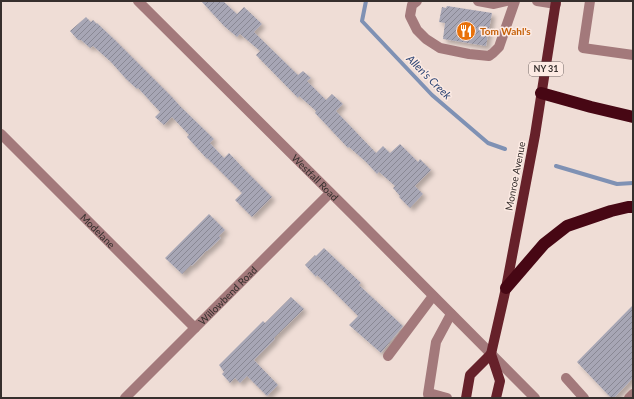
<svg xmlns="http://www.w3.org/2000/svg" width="634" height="399" viewBox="0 0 634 399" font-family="Lato,sans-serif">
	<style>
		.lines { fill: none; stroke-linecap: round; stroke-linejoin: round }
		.stream { stroke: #7f91b4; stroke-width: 4 }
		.building { fill: url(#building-hatch); filter: url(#shadow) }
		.minor { stroke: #a3797b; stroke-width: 10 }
		.major { stroke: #66212a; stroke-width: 10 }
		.highway { stroke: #470714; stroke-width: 12 }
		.labels { text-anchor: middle; stroke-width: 3; stroke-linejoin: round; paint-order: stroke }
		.shield { fill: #fceae3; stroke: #716764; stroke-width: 1 }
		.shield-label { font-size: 9px; font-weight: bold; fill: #362f2d }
		.food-label { font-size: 10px; font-weight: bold; fill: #c56008; stroke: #fceae3; text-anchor: start }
		.street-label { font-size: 10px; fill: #362f2d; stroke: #fceae3 }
		.water-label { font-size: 11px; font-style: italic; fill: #2c4474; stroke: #fceae3 }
	</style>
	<defs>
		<pattern id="building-hatch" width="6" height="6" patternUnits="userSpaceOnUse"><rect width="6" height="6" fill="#a7a6b5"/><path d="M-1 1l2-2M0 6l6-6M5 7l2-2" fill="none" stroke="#898894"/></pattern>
		<filter id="shadow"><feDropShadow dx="3.5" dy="3.5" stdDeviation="2" flood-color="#0004"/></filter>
	</defs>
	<rect width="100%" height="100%" fill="#efddd6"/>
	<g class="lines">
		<!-- stream -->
		<g class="stream">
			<polyline points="366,1 362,21 432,95 488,143 505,149"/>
			<polyline points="556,166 617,184 633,183"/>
		</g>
	</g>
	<!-- building -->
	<g class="building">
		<polygon points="201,1 223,1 237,14 244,7 262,24 254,32 298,75 303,71 311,78 307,81 326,100 332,94 343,104 336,111 376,153 383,146 390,153 400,144 418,162 420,159 431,170 415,186 423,194 410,208 399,197 400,196 393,188 395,186 379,172 377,174 366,162 349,147 348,148 315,113 316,111 299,96 298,98 256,55 260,51 240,34 237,37 224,26"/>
		<polygon points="447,6 492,13 486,46 443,39 445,23 439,22 442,7 446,8"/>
		<polygon points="86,17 91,22 93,20 97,24 97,23 115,40 172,97 180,106 214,139 210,143 224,158 229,153 244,169 272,197 252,217 235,200 242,193 207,158 207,159 187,137 189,135 172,117 164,125 155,117 160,112 138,88 137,89 126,79 111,62 93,46 90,48 81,40 78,40 70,31"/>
		<polygon points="209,214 225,230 219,236 221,238 207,251 206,251 192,266 191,265 182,274 165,258"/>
		<polygon points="324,248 361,283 359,285 403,326 381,353 349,325 358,316 317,275 316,277 305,265 315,255 316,256"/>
		<polygon points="291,297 304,309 274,338 275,339 254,360 278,385 267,396 247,376 240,383 235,378 230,383 222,374 224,372 219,365 263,321 265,323"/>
		<polygon points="633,305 633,378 614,398 611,398 577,362"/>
	</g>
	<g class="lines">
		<!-- minor -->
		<g class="minor">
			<path id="s1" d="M 138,1 L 358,220 L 535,398"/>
			<polyline points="417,1 412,5 410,16 417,30 426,39 440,48 469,54 489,56 493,53 499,47 515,1"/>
			<polyline points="478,1 494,4 507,1"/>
			<polyline points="537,1 556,4"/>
			<polyline points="590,1 583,48 633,55"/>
			<path id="s2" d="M 1,134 L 195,328"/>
			<polyline points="388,356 433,296"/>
			<polyline points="566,378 584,398"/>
			<polyline points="429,393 447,398"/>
			<path id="s3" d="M 125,398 L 330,193"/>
			<polyline points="429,398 428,394 436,342 451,314"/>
			<polyline points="629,398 633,394"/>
		</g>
		<!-- major -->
		<g class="major">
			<polyline points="466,398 470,375 491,354"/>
			<polyline points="496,398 500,381 491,354 506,288 535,135 556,1"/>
		</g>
		<!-- highway -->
		<g class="highway">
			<polyline points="541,93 591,107 633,117"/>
			<polyline points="506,288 544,244 567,226 611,211 628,207 633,207"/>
		</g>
	</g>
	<!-- icons -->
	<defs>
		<symbol id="restaurant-disc" viewBox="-11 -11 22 22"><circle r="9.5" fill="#e8710a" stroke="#fceae3"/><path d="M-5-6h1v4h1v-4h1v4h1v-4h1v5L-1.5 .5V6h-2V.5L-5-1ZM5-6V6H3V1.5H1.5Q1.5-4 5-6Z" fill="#fff"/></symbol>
	</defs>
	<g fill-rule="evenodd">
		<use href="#restaurant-disc" x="455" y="20" width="22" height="22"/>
	</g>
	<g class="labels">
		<!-- shield labels -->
		<rect class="shield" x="529" y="62" width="34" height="14" rx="3"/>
		<g class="shield-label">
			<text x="546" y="72">NY 31</text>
		</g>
		<!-- food labels -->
		<g class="food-label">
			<text x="480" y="35">Tom Wahl's</text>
		</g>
		<!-- street labels -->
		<g class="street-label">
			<text transform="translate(515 176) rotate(-79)" y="4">Monroe Avenue</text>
			<text dy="4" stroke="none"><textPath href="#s1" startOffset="250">Westfall Road</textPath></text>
			<text dy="4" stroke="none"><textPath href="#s2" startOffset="137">Modelane</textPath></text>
			<text dy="4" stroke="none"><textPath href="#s3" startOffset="145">Willowbend Road</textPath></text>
		</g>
		<!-- water labels -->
		<g class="water-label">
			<text transform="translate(429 77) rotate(45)" y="4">Allen's Creek</text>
		</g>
	</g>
	<!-- border -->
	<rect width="634" height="399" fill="none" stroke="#362f2d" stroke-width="4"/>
</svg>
